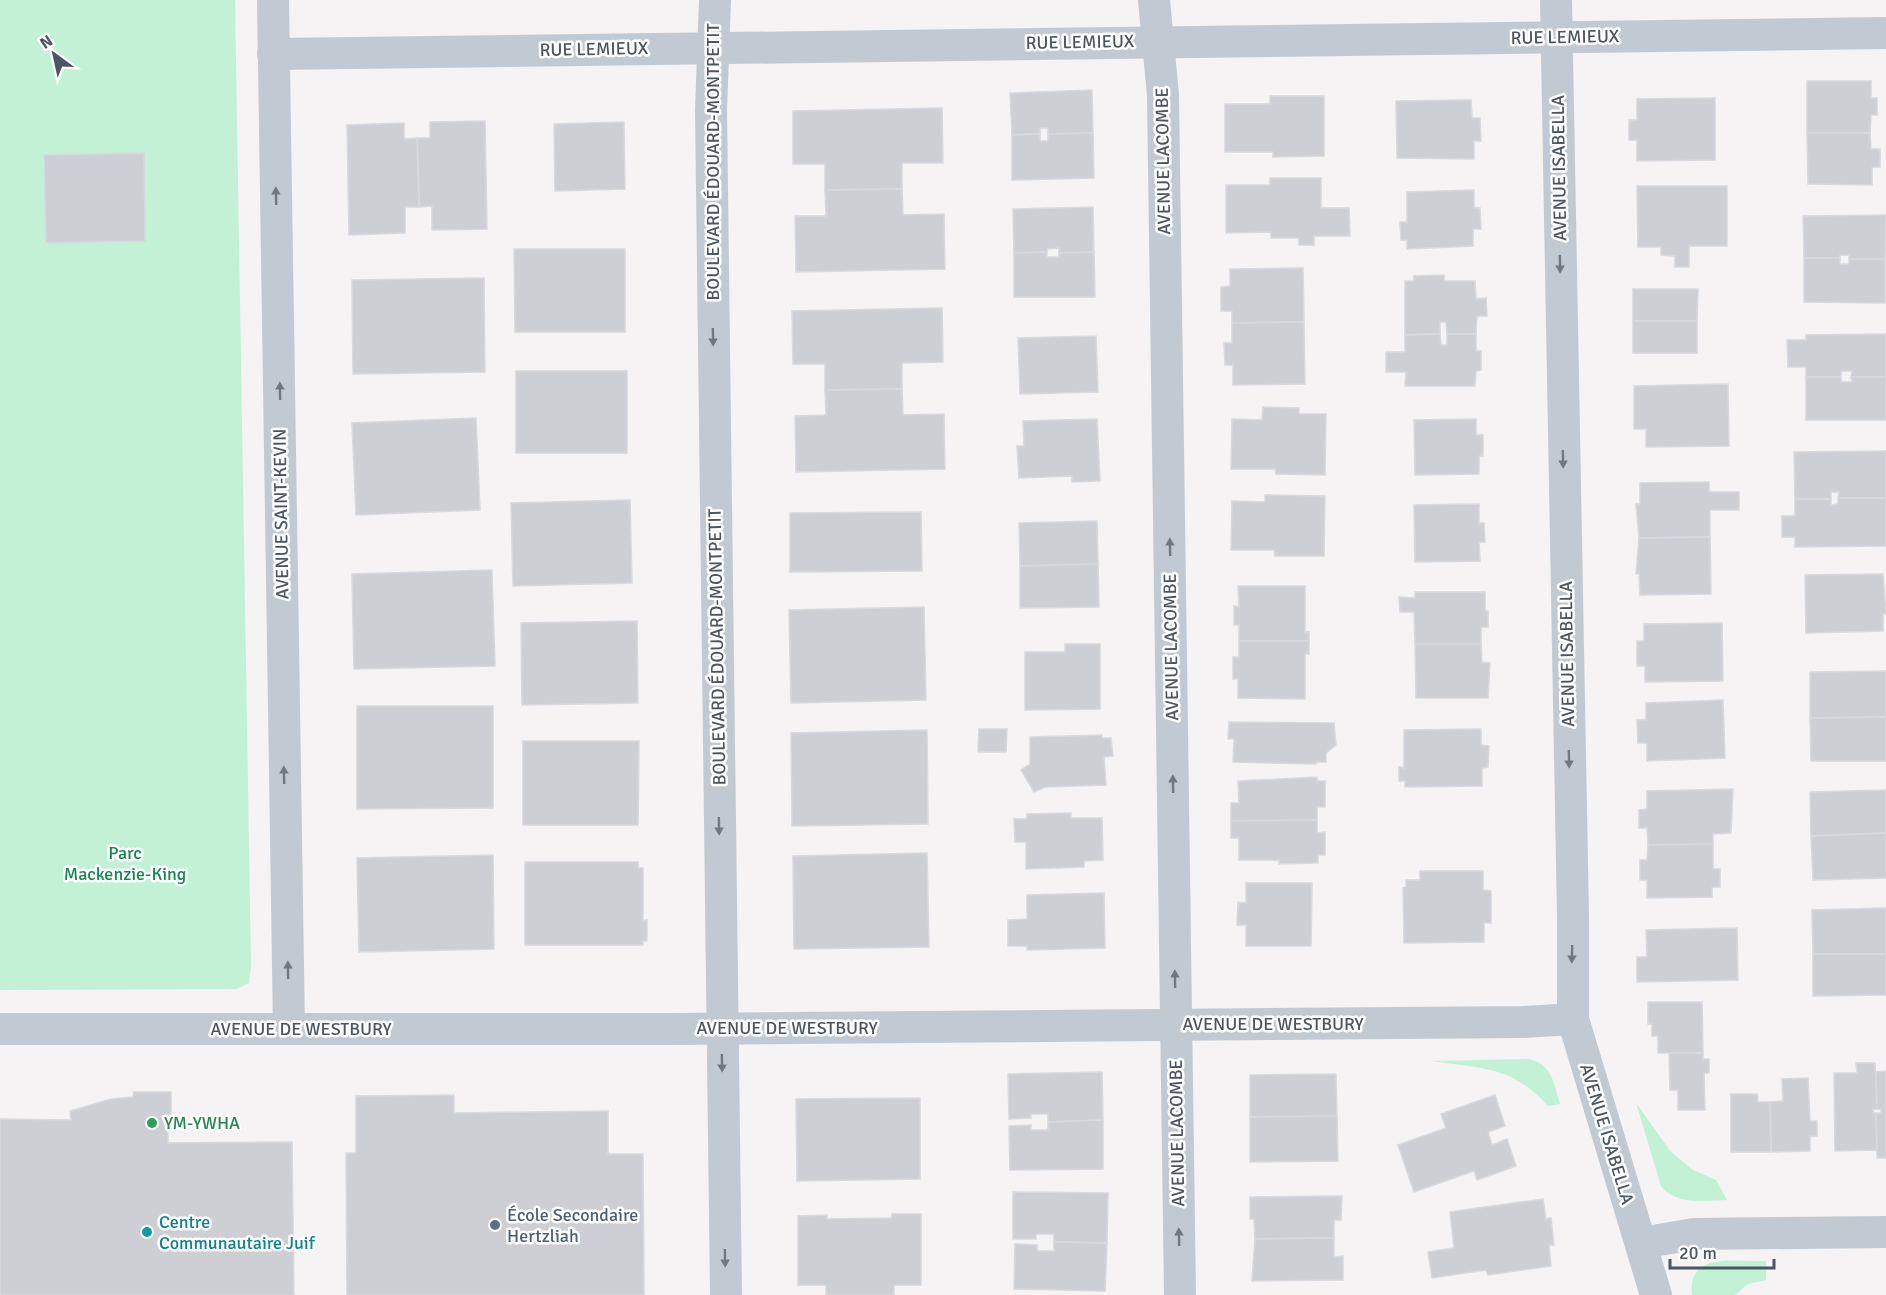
<svg xmlns="http://www.w3.org/2000/svg" width="1886" height="1295" viewBox="0 0 1886 1295" font-family="Signika,sans-serif">
	<style>
		.green { fill: #c3f1d5 }
		.building { fill: #cdcfd5; stroke: #d7d9de; stroke-width: 1.5 }
		.lines { fill: none; stroke-linecap: round; stroke-linejoin: round }
		.street { stroke: #c1cad2; stroke-width: 32 }
		.oneway { fill: #6e7983 }
		.leisure-dot { fill: #2e9e5b; stroke: #fff; stroke-width: 2 }
		.service-dot { fill: #5c6f8a; stroke: #fff; stroke-width: 2 }
		.culture-dot { fill: #0f9aa8; stroke: #fff; stroke-width: 2 }
		.labels { text-anchor: middle; stroke-width: 5; stroke-linejoin: round; paint-order: stroke }
		.street-label { font-size: 18px; fill: #4a5661; stroke: #fff }
		.park-label { font-size: 18px; fill: #17864f; stroke: #fff }
		.leisure-label { font-size: 18px; fill: #27864d; stroke: #fff; text-anchor: start }
		.service-label { font-size: 18px; fill: #4e5e75; stroke: #fff; text-anchor: start }
		.culture-label { font-size: 18px; fill: #0d838f; stroke: #fff; text-anchor: start }
	</style>
	<rect width="100%" height="100%" fill="#f5f3f3"/>
	<!-- green -->
	<g class="green">
		<polygon points="0,0 235,0 251,967 249,983 237,989 0,990"/>
		<path d="M 1528,1059 C 1552,1063 1554,1084 1560,1104 L 1548,1106 C 1511,1065 1482,1069 1432,1061 Z"/>
		<path d="M 1636,1103 L 1671,1152 L 1693,1170 L 1716,1180 L 1727,1200 C 1704,1200 1677,1206 1661,1186 Z"/>
		<path d="M 1766,1261 L 1766,1280 L 1748,1284 L 1735,1295 L 1692,1295 C 1687,1251 1735,1262 1766,1261 Z"/>
	</g>
	<!-- building -->
	<g class="building">
		<polygon points="1807,81 1871,81 1871,98 1877,98 1877,115 1871,115 1870,133 1807,133"/>
		<polygon points="1092,90 1093,133 1048,134 1048,128 1040,128 1040,134 1012,135 1010,93"/>
		<polygon points="1270,96 1324,96 1324,156 1273,157 1273,152 1225,152 1225,104 1270,104"/>
		<polygon points="1715,98 1715,160 1637,161 1637,140 1629,140 1629,120 1637,120 1637,99"/>
		<polygon points="1471,100 1472,118 1480,118 1481,141 1474,141 1474,159 1397,158 1396,101"/>
		<polygon points="942,108 943,163 902,163 902,189 825,190 825,164 793,164 793,111"/>
		<polygon points="485,121 487,229 432,230 432,206 419,207 417,138 430,138 430,122"/>
		<polygon points="624,122 625,189 555,191 554,124"/>
		<polygon points="404,123 404,139 417,138 419,207 405,207 405,233 349,235 347,125"/>
		<polygon points="1093,133 1094,178 1012,180 1012,135 1040,134 1040,141 1048,141 1048,134"/>
		<polygon points="1807,133 1870,133 1871,149 1880,149 1880,167 1872,167 1872,185 1808,184"/>
		<polygon points="144,153 145,241 46,243 44,155"/>
		<polygon points="1270,178 1321,178 1321,208 1349,208 1350,236 1314,236 1314,245 1299,245 1299,238 1271,238 1271,232 1226,233 1226,185 1270,185"/>
		<polygon points="1637,186 1727,186 1727,246 1689,246 1689,267 1675,267 1675,256 1661,255 1661,247 1638,247"/>
		<polygon points="902,189 903,215 944,214 945,269 796,272 795,216 826,216 825,190"/>
		<polygon points="1474,190 1474,208 1480,208 1481,229 1473,229 1473,246 1407,249 1407,240 1401,240 1400,222 1407,222 1407,192"/>
		<polygon points="1093,207 1094,252 1059,253 1059,248 1047,249 1047,252 1014,253 1013,209"/>
		<polygon points="1886,215 1885,259 1849,259 1849,255 1840,255 1840,258 1804,258 1803,216"/>
		<polygon points="514,249 625,249 625,332 515,332"/>
		<polygon points="1047,252 1047,257 1059,257 1059,253 1094,252 1095,297 1014,297 1014,253"/>
		<polygon points="1804,258 1840,258 1840,264 1849,264 1849,259 1885,259 1885,303 1804,302"/>
		<polygon points="1303,268 1304,322 1232,323 1232,311 1221,311 1221,287 1230,286 1230,269"/>
		<polygon points="1444,275 1444,281 1475,281 1476,299 1486,298 1487,316 1477,316 1476,334 1447,334 1446,322 1440,322 1440,334 1405,335 1405,281 1414,281 1414,276"/>
		<polygon points="484,278 485,372 353,374 352,280"/>
		<polygon points="1633,289 1698,289 1697,321 1633,321"/>
		<polygon points="942,308 943,362 902,363 902,389 825,390 825,364 793,364 792,311"/>
		<rect x="1633" y="321" width="64" height="32"/>
		<polygon points="1304,322 1305,384 1233,385 1233,365 1225,365 1224,343 1232,343 1232,323"/>
		<polygon points="1440,334 1441,345 1447,345 1447,334 1476,334 1476,351 1481,351 1481,370 1476,371 1475,386 1405,386 1406,372 1386,372 1386,352 1405,352 1405,335"/>
		<polygon points="1886,334 1886,377 1851,377 1852,371 1841,371 1841,377 1806,377 1806,367 1788,367 1787,340 1806,340 1806,335"/>
		<polygon points="1096,336 1098,392 1020,394 1018,338"/>
		<rect x="516" y="371" width="111" height="82"/>
		<polygon points="1806,377 1841,377 1841,382 1852,382 1851,377 1886,377 1886,420 1806,420"/>
		<polygon points="1728,384 1729,446 1646,447 1646,429 1634,429 1634,386"/>
		<polygon points="902,389 903,415 944,414 945,469 796,472 795,416 826,415 825,390"/>
		<polygon points="1263,407 1299,408 1299,414 1326,414 1325,475 1276,474 1275,469 1231,469 1232,419 1262,420"/>
		<polygon points="476,418 480,510 356,515 352,423"/>
		<polygon points="1097,419 1100,481 1072,482 1072,476 1019,478 1017,446 1024,446 1023,421"/>
		<polygon points="1476,419 1476,435 1483,435 1483,456 1479,456 1479,474 1415,475 1414,420"/>
		<polygon points="1886,451 1886,498 1838,498 1839,492 1831,492 1831,499 1795,499 1794,452"/>
		<polygon points="1709,482 1709,492 1739,492 1739,510 1710,510 1710,537 1639,538 1636,504 1640,504 1640,483"/>
		<polygon points="1265,495 1325,496 1324,556 1275,556 1274,550 1231,550 1232,501 1265,502"/>
		<polygon points="1838,498 1886,498 1886,546 1795,547 1795,537 1782,537 1782,516 1795,516 1795,499 1831,499 1831,505 1838,504"/>
		<polygon points="630,500 632,583 513,586 511,503"/>
		<polygon points="1479,504 1479,523 1484,523 1485,542 1479,542 1480,561 1415,562 1414,505"/>
		<polygon points="921,512 922,571 790,572 790,513"/>
		<polygon points="1097,521 1098,564 1020,566 1019,523"/>
		<polygon points="1710,537 1711,594 1640,595 1639,574 1636,574 1639,538"/>
		<polygon points="1098,564 1099,607 1020,608 1020,566"/>
		<polygon points="492,570 495,666 354,669 352,574"/>
		<polygon points="1883,574 1886,614 1883,614 1883,631 1806,633 1805,575"/>
		<polygon points="1238,586 1305,586 1305,632 1309,632 1309,641 1239,641 1239,625 1234,625 1234,606 1239,607"/>
		<polygon points="1415,592 1485,592 1485,611 1488,611 1488,627 1481,627 1481,644 1415,644 1414,612 1400,612 1399,597 1415,598"/>
		<polygon points="924,607 926,700 791,703 789,610"/>
		<polygon points="637,621 638,703 522,705 521,623"/>
		<polygon points="1722,623 1723,681 1645,682 1645,666 1637,666 1637,641 1644,641 1644,624"/>
		<polygon points="1239,641 1309,641 1309,654 1305,654 1305,699 1238,698 1238,679 1233,679 1233,657 1239,657"/>
		<polygon points="1065,644 1100,644 1100,709 1025,710 1025,652 1065,652"/>
		<polygon points="1415,644 1481,644 1482,662 1490,663 1488,698 1416,698"/>
		<polygon points="1886,671 1886,717 1810,718 1810,672"/>
		<polygon points="1723,700 1725,758 1647,761 1647,743 1638,743 1637,720 1646,720 1646,703"/>
		<polygon points="357,706 493,706 493,808 357,809"/>
		<polygon points="1886,717 1886,761 1811,761 1810,718"/>
		<polygon points="1229,722 1334,723 1336,745 1326,753 1326,762 1317,762 1316,764 1233,762 1234,739 1228,739"/>
		<polygon points="979,729 1007,729 1006,752 978,752"/>
		<polygon points="1481,729 1481,745 1489,746 1488,767 1482,768 1482,786 1405,787 1405,781 1399,781 1399,767 1404,768 1404,730"/>
		<polygon points="927,730 928,824 792,826 791,733"/>
		<polygon points="1102,735 1102,738 1111,738 1113,756 1104,757 1106,785 1045,787 1034,792 1021,770 1030,764 1030,737"/>
		<polygon points="523,741 639,741 638,825 523,825"/>
		<polygon points="1317,777 1317,781 1325,781 1325,807 1317,807 1317,820 1231,821 1231,803 1239,803 1238,781"/>
		<polygon points="1733,789 1731,833 1713,834 1713,844 1648,845 1647,828 1639,828 1639,810 1647,809 1647,791"/>
		<polygon points="1886,790 1886,833 1811,836 1810,792"/>
		<polygon points="1071,813 1071,818 1102,818 1103,860 1084,861 1084,867 1026,869 1026,842 1015,842 1014,819 1027,819 1027,814"/>
		<polygon points="1317,820 1317,833 1325,832 1325,855 1318,855 1318,863 1279,864 1279,860 1239,860 1239,838 1231,838 1231,821"/>
		<polygon points="1886,833 1886,878 1813,880 1811,836"/>
		<polygon points="1713,844 1713,869 1720,869 1720,887 1712,887 1712,897 1647,898 1647,880 1640,880 1640,860 1647,860 1648,845"/>
		<polygon points="927,853 929,947 794,949 793,856"/>
		<polygon points="493,855 494,949 359,952 357,858"/>
		<polygon points="525,862 638,862 638,868 643,868 643,921 647,920 647,941 643,941 643,945 525,945"/>
		<polygon points="1420,871 1483,871 1483,890 1491,891 1491,923 1484,923 1484,942 1404,943 1403,888 1406,887 1406,880 1420,880"/>
		<polygon points="1246,883 1312,883 1311,946 1246,946 1246,925 1237,925 1238,902 1246,903"/>
		<polygon points="1104,893 1105,948 1027,950 1027,946 1008,946 1008,920 1027,919 1027,895"/>
		<polygon points="1886,908 1886,954 1813,954 1812,910"/>
		<polygon points="1737,928 1738,980 1637,982 1637,957 1647,957 1646,930"/>
		<polygon points="1813,954 1886,954 1886,995 1813,996"/>
		<polygon points="1648,1002 1702,1002 1703,1053 1658,1053 1658,1036 1652,1036 1652,1024 1648,1024"/>
		<polygon points="1669,1053 1703,1053 1703,1059 1709,1059 1709,1073 1704,1073 1705,1110 1678,1110 1678,1090 1670,1090"/>
		<polygon points="1856,1063 1875,1063 1877,1109 1873,1109 1873,1113 1876,1113 1877,1150 1835,1151 1834,1073 1857,1073"/>
		<polygon points="1886,1071 1886,1158 1877,1158 1876,1113 1881,1113 1881,1109 1877,1109 1876,1072"/>
		<polygon points="1102,1072 1103,1120 1048,1122 1048,1114 1031,1114 1031,1118 1009,1119 1008,1074"/>
		<polygon points="1336,1074 1337,1116 1250,1117 1250,1075"/>
		<polygon points="1808,1078 1810,1121 1817,1121 1817,1136 1810,1136 1810,1151 1771,1152 1770,1102 1783,1101 1782,1079"/>
		<polygon points="134,1092 171,1092 171,1130 168,1129 168,1143 292,1142 294,1295 0,1295 0,1119 71,1120 70,1111 111,1099 133,1097"/>
		<polygon points="1731,1094 1757,1094 1758,1102 1770,1102 1771,1152 1731,1152"/>
		<polygon points="454,1095 454,1113 608,1111 608,1154 643,1154 644,1295 347,1295 346,1153 356,1153 356,1096"/>
		<polygon points="1495,1095 1505,1126 1488,1132 1492,1145 1507,1139 1516,1166 1477,1180 1474,1171 1414,1192 1398,1145 1446,1128 1441,1114"/>
		<polygon points="920,1098 920,1179 797,1181 796,1099"/>
		<polygon points="1337,1116 1338,1161 1250,1162 1250,1117"/>
		<polygon points="1103,1120 1103,1169 1010,1170 1009,1126 1031,1125 1031,1130 1048,1130 1048,1122"/>
		<polygon points="1013,1192 1108,1193 1107,1243 1054,1242 1054,1234 1036,1234 1036,1239 1013,1239"/>
		<polygon points="1342,1196 1341,1220 1334,1220 1334,1238 1255,1239 1254,1219 1250,1219 1250,1197"/>
		<polygon points="1543,1199 1546,1219 1551,1218 1554,1245 1549,1245 1551,1266 1488,1275 1486,1270 1432,1278 1428,1252 1454,1248 1450,1212"/>
		<polygon points="892,1214 921,1214 921,1285 894,1285 894,1295 826,1295 826,1285 798,1285 798,1216 827,1215 827,1219 892,1218"/>
		<polygon points="1334,1238 1334,1257 1343,1256 1343,1280 1252,1281 1255,1239"/>
		<polygon points="1054,1242 1107,1243 1105,1291 1014,1289 1015,1244 1037,1245 1037,1251 1054,1251"/>
	</g>
	<g class="lines">
		<!-- street -->
		<g class="street">
			<polyline points="273,0 289,1029"/>
			<polyline points="715,0 711,110 726,1295"/>
			<polyline points="1154,0 1163,95 1180,1295"/>
			<polyline points="1556,0 1573,917 1573,1019 1656,1295"/>
			<polyline points="273,54 1886,33"/>
			<polyline points="0,1029 673,1029 1524,1022 1573,1019"/>
			<polyline points="1641,1243 1694,1234 1886,1232"/>
		</g>
	</g>
	<!-- one-way arrows -->
	<defs><path id="oneway-solid" d="M-6-.8H1V-3.2L6.5 0L1 3.2V.8H-6Z" transform="scale(1.5)"/></defs>
	<g class="oneway">
		<use href="#oneway-solid" transform="translate(276 196) rotate(-91)"/>
		<use href="#oneway-solid" transform="translate(1560 264) rotate(89)"/>
		<use href="#oneway-solid" transform="translate(713 337) rotate(89)"/>
		<use href="#oneway-solid" transform="translate(280 391) rotate(-91)"/>
		<use href="#oneway-solid" transform="translate(1563 459) rotate(89)"/>
		<use href="#oneway-solid" transform="translate(1170 547) rotate(-91)"/>
		<use href="#oneway-solid" transform="translate(1569 759) rotate(89)"/>
		<use href="#oneway-solid" transform="translate(284 775) rotate(-91)"/>
		<use href="#oneway-solid" transform="translate(1173 784) rotate(-91)"/>
		<use href="#oneway-solid" transform="translate(719 826) rotate(89)"/>
		<use href="#oneway-solid" transform="translate(1572 954) rotate(91)"/>
		<use href="#oneway-solid" transform="translate(288 970) rotate(-91)"/>
		<use href="#oneway-solid" transform="translate(1175 979) rotate(-91)"/>
		<use href="#oneway-solid" transform="translate(722 1063) rotate(89)"/>
		<use href="#oneway-solid" transform="translate(1179 1237) rotate(-91)"/>
		<use href="#oneway-solid" transform="translate(725 1258) rotate(89)"/>
	</g>
	<!-- markers -->
	<circle class="leisure-dot" cx="152" cy="1123" r="6"/>
	<circle class="service-dot" cx="495" cy="1225" r="6"/>
	<circle class="culture-dot" cx="147" cy="1232" r="6"/>
	<g class="labels">
		<!-- street labels -->
		<g class="street-label">
			<text transform="translate(1565 37) rotate(-1)" y="6">RUE LEMIEUX</text>
			<text transform="translate(1080 42) rotate(-1)" y="6">RUE LEMIEUX</text>
			<text transform="translate(594 49) rotate(-1)" y="6">RUE LEMIEUX</text>
			<text transform="translate(1163 161) rotate(-91)" y="6">AVENUE LACOMBE</text>
			<text transform="translate(713 162) rotate(-90)" y="6">BOULEVARD ÉDOUARD-MONTPETIT</text>
			<text transform="translate(1559 168) rotate(-91)" y="6">AVENUE ISABELLA</text>
			<text transform="translate(281 514) rotate(-91)" y="6">AVENUE SAINT-KEVIN</text>
			<text transform="translate(717 647) rotate(-91)" y="6">BOULEVARD ÉDOUARD-MONTPETIT</text>
			<text transform="translate(1171 647) rotate(-91)" y="6">AVENUE LACOMBE</text>
			<text transform="translate(1567 654) rotate(-91)" y="6">AVENUE ISABELLA</text>
			<text x="1273" y="1030">AVENUE DE WESTBURY</text>
			<text x="787" y="1034">AVENUE DE WESTBURY</text>
			<text x="301" y="1035">AVENUE DE WESTBURY</text>
			<text transform="translate(1177 1133) rotate(-91)" y="6">AVENUE LACOMBE</text>
			<text transform="translate(1607 1134) rotate(73)" y="6">AVENUE ISABELLA</text>
		</g>
		<!-- park labels -->
		<g class="park-label">
			<text x="125" y="859">Parc<tspan x="125" dy="21">Mackenzie-King</tspan></text>
		</g>
		<!-- leisure labels -->
		<g class="leisure-label">
			<text x="164" y="1129">YM-YWHA</text>
		</g>
		<!-- service labels -->
		<g class="service-label">
			<text x="507" y="1221">École Secondaire<tspan x="507" dy="21">Hertzliah</tspan></text>
		</g>
		<!-- culture labels -->
		<g class="culture-label">
			<text x="159" y="1228">Centre<tspan x="159" dy="21">Communautaire Juif</tspan></text>
		</g>
	</g>
	<!-- north arrow -->
	<g transform="translate(54 54) rotate(327)" stroke="#ffffff" stroke-width="4.5" paint-order="stroke">
	<path d="M0-4.5L10 22L0 15L-10 22Z" fill="#4a5661"/>
	<text y="-9" font-size="16" font-weight="bold" text-anchor="middle" fill="#4a5661">N</text>
	</g>
	<!-- scale -->
	<path d="M1670 1259v9h104v-9" fill="none" stroke="#4a5661" stroke-width="3"/>
	<text x="1679" y="1259" font-size="18" fill="#4a5661" stroke="#ffffff" stroke-width="4.5" paint-order="stroke">20 m</text>
</svg>
